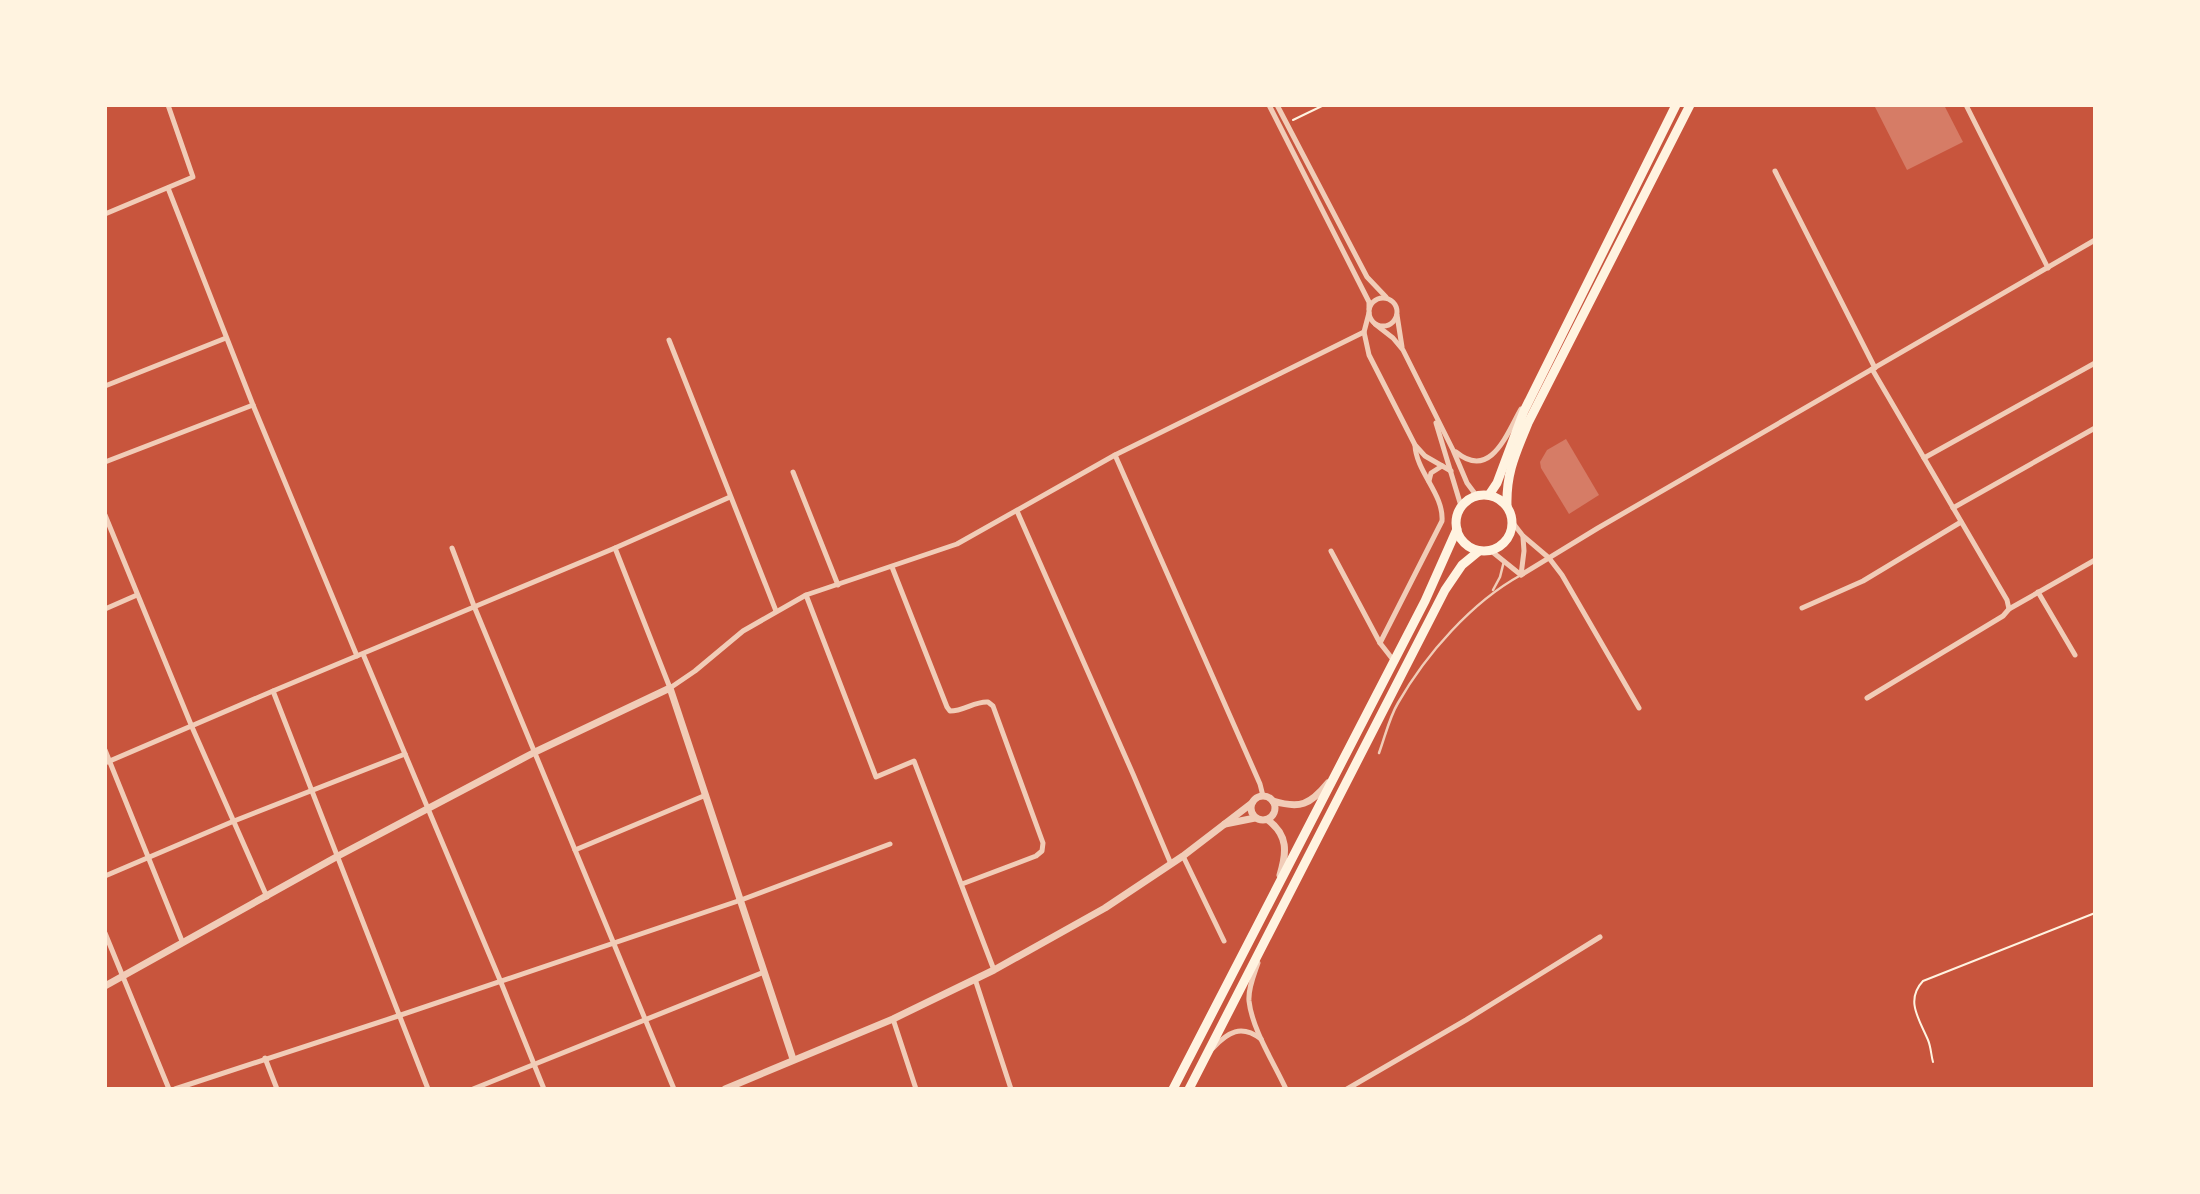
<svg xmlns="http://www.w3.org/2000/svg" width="2200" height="1194" viewBox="0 0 2200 1194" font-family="Rubik,sans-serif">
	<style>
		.building { fill: #d67c66 }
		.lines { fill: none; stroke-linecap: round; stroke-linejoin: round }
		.path { stroke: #fff3e0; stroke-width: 2 }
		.service { stroke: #f1ccb7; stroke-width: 2.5 }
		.minor { stroke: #f1ccb7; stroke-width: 5 }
		.tertiary { stroke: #f1ccb7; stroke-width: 7 }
		.primary { stroke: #fff3e0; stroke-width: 9 }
	</style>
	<rect width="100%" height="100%" fill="#c8553d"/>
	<!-- building -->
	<g class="building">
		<polygon points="1874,105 1944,105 1963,142 1907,170"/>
		<polygon points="1566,439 1599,495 1569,514 1541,468 1540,462 1547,450"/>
	</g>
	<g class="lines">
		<!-- path -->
		<g class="path">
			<polyline points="1293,120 1324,105"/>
			<path d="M 1933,1062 C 1931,1055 1931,1047 1928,1040 C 1919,1019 1905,1000 1923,981 L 2095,913"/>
		</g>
		<!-- service -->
		<g class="service">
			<polyline points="1493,590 1500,577 1504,561"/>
			<path d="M 1379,753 C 1385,737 1389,718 1398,703 C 1426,654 1472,602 1521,575"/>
		</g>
		<!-- minor -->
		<g class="minor">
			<polyline points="1269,105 1369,302 1369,309"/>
			<polyline points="1277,105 1367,277 1386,297"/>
			<polyline points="1966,105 2048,268"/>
			<polyline points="1775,171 1875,368"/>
			<polyline points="168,188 253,405 357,656"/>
			<polyline points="105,214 193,177 168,105"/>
			<circle cx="1383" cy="312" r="14"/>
			<polyline points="1369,313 1364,332 1369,355 1415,445 1425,456 1451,471"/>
			<polyline points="1397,315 1402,347"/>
			<polyline points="1375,324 1393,338 1403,350 1453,450 1467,483 1476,495"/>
			<polyline points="669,340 776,611"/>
			<polyline points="1872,369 2007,600 2009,609"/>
			<polyline points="105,386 226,338"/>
			<polyline points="1436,423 1461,506"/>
			<path d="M 1456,452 C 1491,481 1507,433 1521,409"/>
			<polyline points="1115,455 1260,784 1263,796"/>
			<polyline points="1924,458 2095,363"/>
			<polyline points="105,462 253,405"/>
			<polyline points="793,472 838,585"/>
			<polyline points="1429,481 1431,473 1442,466"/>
			<polyline points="1953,508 2095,428"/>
			<polyline points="1017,511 1133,774 1171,864"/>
			<polyline points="105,515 192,727 267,897"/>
			<polyline points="1513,523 1523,536 1549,558 1562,575 1639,708"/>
			<polyline points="452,548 474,606 674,1089"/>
			<polyline points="615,548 670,688 695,671 743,631 806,595 957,544 1115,455 1364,332"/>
			<polyline points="1490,550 1521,575 1598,528 2095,240"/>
			<polyline points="1331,551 1380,643 1394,661"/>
			<path d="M 892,567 L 947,707 L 950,711 C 964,711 975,701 988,702 L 993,706 L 1043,843 L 1042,851 L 1036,856 L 962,884"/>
			<polyline points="1521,575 1524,551 1523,537"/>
			<polyline points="2038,592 2075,655"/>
			<polyline points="806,595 876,777 914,761 994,970"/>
			<polyline points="1802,608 1863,581 1961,522"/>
			<polyline points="105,609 137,595"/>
			<path d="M 1380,643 L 1442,521 C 1444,494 1416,472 1415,445"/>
			<polyline points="363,654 500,980 544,1089"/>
			<polyline points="273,691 428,1089"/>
			<polyline points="1867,698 2003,616 2009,609 2095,560"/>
			<polyline points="105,750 182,941"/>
			<polyline points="105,763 273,691 615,548 730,497"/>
			<polyline points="575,850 706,795"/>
			<polyline points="1183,856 1224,941"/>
			<polyline points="105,876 234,821 405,754"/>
			<polyline points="105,933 169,1089"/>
			<path d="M 1258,963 C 1254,975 1248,988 1249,1001 C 1252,1029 1274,1063 1286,1089"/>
			<polyline points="975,979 1011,1089"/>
			<polyline points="893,1019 916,1089"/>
			<path d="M 1213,1048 C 1228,1032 1241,1024 1261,1039"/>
			<polyline points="265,1058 277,1089"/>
			<polyline points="175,1089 398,1016 741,900 890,844"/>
			<polyline points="473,1089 764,972"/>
			<polyline points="1347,1089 1466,1020 1600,937"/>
		</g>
		<!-- tertiary -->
		<g class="tertiary">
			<circle cx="1263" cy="808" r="12"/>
			<path d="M 1273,801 C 1300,809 1310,805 1328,783"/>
			<path d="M 1268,820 C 1288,835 1287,852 1280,875"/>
			<polyline points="1225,824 1255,818"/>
			<polyline points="105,986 338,856 535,752 670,688 793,1059"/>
			<polyline points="725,1089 893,1019 994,970 1105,908 1183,856 1252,803"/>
		</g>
		<!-- primary -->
		<g class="primary">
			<circle cx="1484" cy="523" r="28"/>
			<polyline points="1489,495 1497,483 1524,411 1676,105"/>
			<path d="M 1507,506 C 1506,472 1516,453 1528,423 L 1690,105"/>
			<polyline points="1173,1089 1425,601 1457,529"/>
			<polyline points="1189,1089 1445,590 1462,565 1479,551"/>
		</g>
	</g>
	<!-- border -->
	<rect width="2200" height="1194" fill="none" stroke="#fff3e0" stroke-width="214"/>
</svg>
